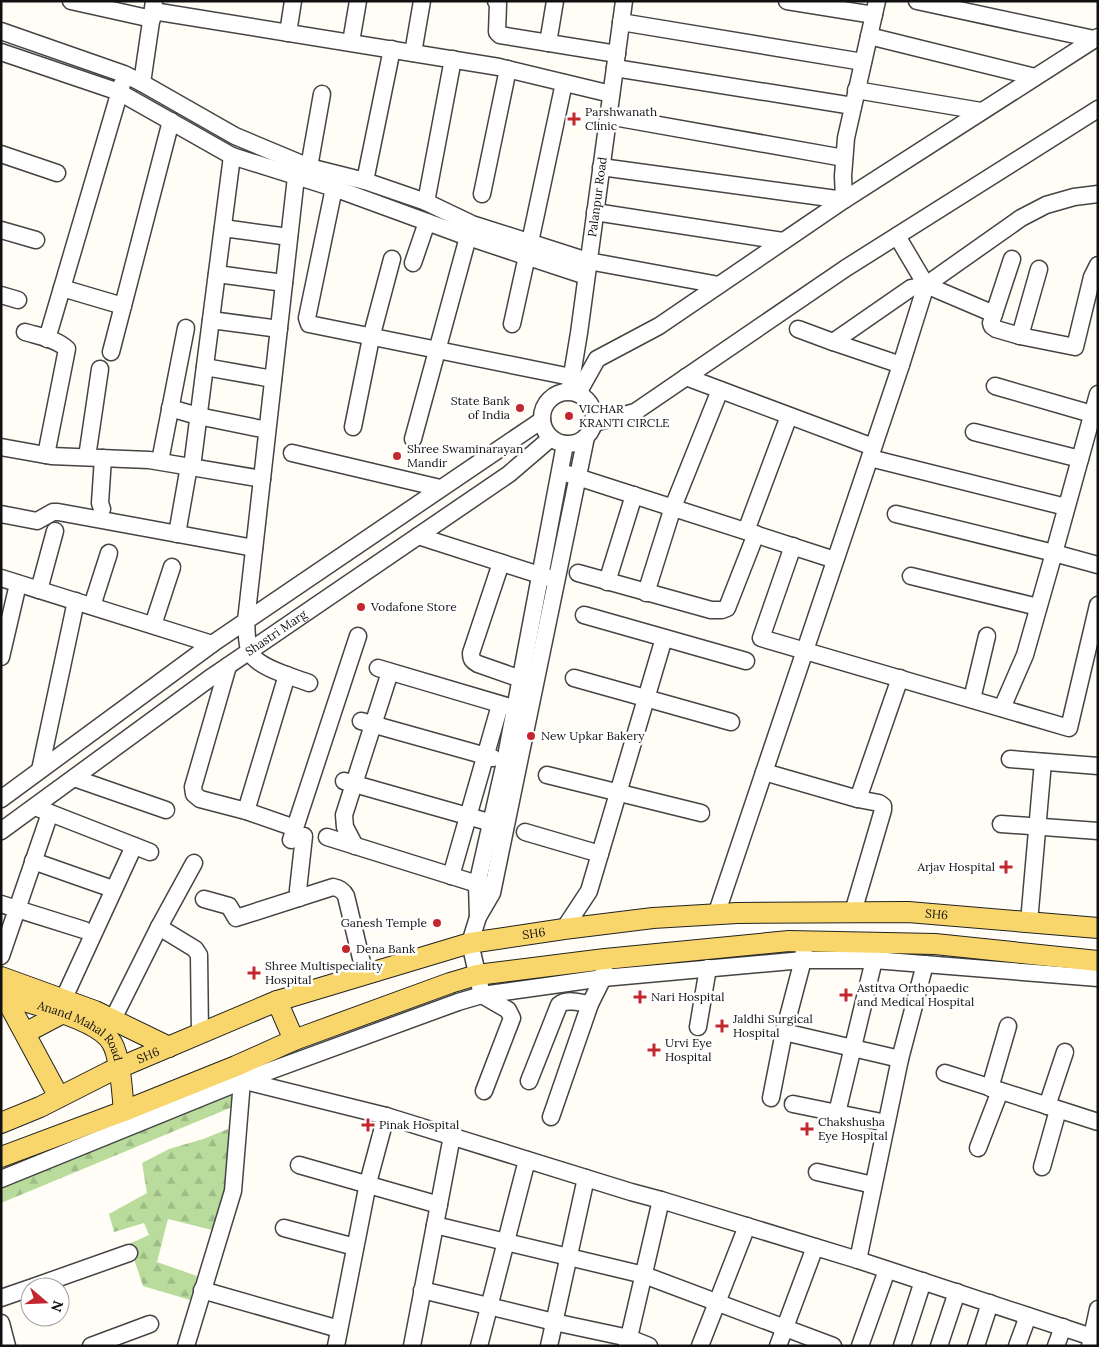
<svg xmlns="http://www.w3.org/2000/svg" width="1099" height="1347" viewBox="0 0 1099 1347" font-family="Lora,serif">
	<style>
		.forest { fill: url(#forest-firs) }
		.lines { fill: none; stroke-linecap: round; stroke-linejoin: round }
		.minor-casing { stroke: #444; stroke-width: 19 }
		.major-casing { stroke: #222; stroke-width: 22 }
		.minor { stroke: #fff; stroke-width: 16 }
		.major { stroke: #f9d66b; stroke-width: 20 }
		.poi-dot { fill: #c4262e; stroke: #fff; stroke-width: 2 }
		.labels { text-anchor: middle; stroke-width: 5; stroke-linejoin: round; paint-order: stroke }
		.poi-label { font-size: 12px; fill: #111; stroke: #fff; text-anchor: start }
		.street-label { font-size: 12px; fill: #111; stroke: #fff }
	</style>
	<defs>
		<pattern id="forest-firs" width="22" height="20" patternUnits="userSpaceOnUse" patternTransform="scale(1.25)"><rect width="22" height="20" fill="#b9dc9c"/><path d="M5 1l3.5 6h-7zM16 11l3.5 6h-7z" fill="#9ebc85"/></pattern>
	</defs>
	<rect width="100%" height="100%" fill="#fffdf5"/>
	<!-- forest -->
	<g class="forest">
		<polygon points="232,1090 237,1105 1,1203 1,1183"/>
		<polygon points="228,1129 230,1140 228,1186 212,1230 168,1219 157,1262 197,1276 190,1300 143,1286 129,1244 149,1235 144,1223 114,1232 109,1214 147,1193 142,1163 169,1149 203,1139"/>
	</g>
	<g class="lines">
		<defs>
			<g id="minor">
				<polyline points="71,1 152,19"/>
				<polyline points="496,1 498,4 497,32 500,35 617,54"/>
				<polyline points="787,1 874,15"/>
				<polyline points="917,1 1094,39"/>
				<polyline points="153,11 499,67 611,94"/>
				<polyline points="621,22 863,62"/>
				<polyline points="1,31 124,74 142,83 235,136 309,167 365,181 426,202 472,224 588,261 719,285"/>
				<polyline points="288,33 293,1"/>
				<polyline points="869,36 1035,77"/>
				<polyline points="351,42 358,1"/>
				<polyline points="548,43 555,1"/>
				<polyline points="1,52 119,92 232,156 334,188 468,237 586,276"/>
				<polyline points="413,53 422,1"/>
				<polyline points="615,68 853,106"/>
				<polyline points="142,83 154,1"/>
				<polyline points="856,90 981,111"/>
				<polyline points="608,116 844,158"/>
				<polyline points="1,154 57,173"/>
				<polyline points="309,167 322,94"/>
				<polyline points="601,167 844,200 843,176 846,138 877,1"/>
				<path d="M 296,177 L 246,621 C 247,630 246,644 250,652 C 257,668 294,677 309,683"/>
				<polyline points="365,181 392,49"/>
				<polyline points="334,188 307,318 309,324 571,377"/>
				<polyline points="482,194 508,69"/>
				<polyline points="426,202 453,59"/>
				<polyline points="595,212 783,241"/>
				<polyline points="223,228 289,237"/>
				<polyline points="1,230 36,240"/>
				<polyline points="897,236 926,285"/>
				<polyline points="530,242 564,83"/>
				<polyline points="1012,259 991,323 992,326 996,329 1020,336"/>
				<polyline points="413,263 427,222"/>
				<polyline points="1039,269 1020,336 1075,347 1092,277 1098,265"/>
				<polyline points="217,274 284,283"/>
				<polyline points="62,288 123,306"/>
				<polyline points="1,295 18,300"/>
				<polyline points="211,320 279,329"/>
				<polyline points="512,324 527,256"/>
				<polyline points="798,329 833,342 911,288 926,285 994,314"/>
				<path d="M 25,332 C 38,336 57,339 67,349 L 46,455"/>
				<polyline points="47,339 122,84"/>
				<polyline points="833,342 901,365"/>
				<polyline points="111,352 171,121"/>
				<polyline points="205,367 273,379"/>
				<polyline points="686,377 873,447"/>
				<polyline points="995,386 1092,414"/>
				<path id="s1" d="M 570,387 L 579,333 L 624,1"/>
				<circle cx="568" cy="418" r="26"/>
				<polyline points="578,393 597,359 659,326 844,200 1098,37"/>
				<polyline points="1098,394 1054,553 1098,565"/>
				<polyline points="170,408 198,416 267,430"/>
				<polyline points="594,423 635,412 846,268 1098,109"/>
				<polyline points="353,427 371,338 392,259"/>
				<polyline points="974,432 1080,459"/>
				<polyline points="413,439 468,237"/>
				<polyline points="1,447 51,456 149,460 262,479"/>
				<polyline points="292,453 440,488"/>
				<polyline points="87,457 100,369"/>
				<polyline points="870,458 1066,507"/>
				<polyline points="160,461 186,328"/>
				<polyline points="192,467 232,156"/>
				<polyline points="568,474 835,560"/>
				<polyline points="102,509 100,503 103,458"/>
				<polyline points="1,514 37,521 53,512 58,512 254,548"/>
				<polyline points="896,514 1054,553 1025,655 1002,708"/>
				<polyline points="746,531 789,416"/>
				<polyline points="177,534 189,466"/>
				<polyline points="418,536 549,578"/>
				<polyline points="793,546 761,638 1069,728 1098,605"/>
				<path d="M 501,563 L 471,653 C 471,660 473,661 478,664 L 521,679"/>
				<polyline points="578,573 711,610 722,610 727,608 756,534"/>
				<polyline points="911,576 1038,607"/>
				<polyline points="1,578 212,644"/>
				<polyline points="607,582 634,495"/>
				<polyline points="39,590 55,531"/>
				<polyline points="646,593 673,507 720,390"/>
				<polyline points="92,606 109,553"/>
				<polyline points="584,615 746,661"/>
				<polyline points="153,625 172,567"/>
				<polyline points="1,657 18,584"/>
				<polyline points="228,666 193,787 194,794 200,799 246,811 295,828"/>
				<polyline points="378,668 510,707"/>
				<polyline points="574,678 731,722"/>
				<polyline points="972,699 987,636"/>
				<polyline points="361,721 493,758"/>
				<polyline points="1010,759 1098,766"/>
				<polyline points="40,770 76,601"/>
				<polyline points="764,772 858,799"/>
				<polyline points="547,775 701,813"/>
				<polyline points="74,778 166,810"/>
				<polyline points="344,781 492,823"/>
				<polyline points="1,799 212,644 542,420"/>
				<polyline points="40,809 150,852"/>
				<polyline points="246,811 287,675"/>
				<polyline points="1001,824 1098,831"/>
				<path id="s2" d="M 1,831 L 213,676 L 509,474 L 551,438"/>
				<polyline points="525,832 600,854"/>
				<polyline points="327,837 487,887"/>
				<polyline points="291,840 358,636"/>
				<polyline points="355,846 345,827 344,815 390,672"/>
				<polyline points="33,861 107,887"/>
				<polyline points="451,876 500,705"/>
				<polyline points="299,898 298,890 304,836"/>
				<path d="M 204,899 L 229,906 L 236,918 L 333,887 C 339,888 343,890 346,896 L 365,975"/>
				<polyline points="1,904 84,930"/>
				<polyline points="853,912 883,810 883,806 879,803 858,799 900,678"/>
				<polyline points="716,915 901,365 926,285 1021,218 1046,205 1074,197 1098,194"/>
				<polyline points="478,917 477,885 505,762 565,444"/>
				<polyline points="1029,922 1043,762"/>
				<polyline points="159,927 195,949 199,955 200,1034"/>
				<polyline points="564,929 589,891 664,638"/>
				<polyline points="1,956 50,813"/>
				<polyline points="64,998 134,846"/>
				<polyline points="698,1027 708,968"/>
				<polyline points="105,1028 113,1019 159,927 194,863"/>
				<polyline points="784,1032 900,1059"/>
				<polyline points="945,1073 1098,1122"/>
				<polyline points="241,1080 386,1116 631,1192 661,1200 858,1260 1098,1339"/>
				<path d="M 529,1081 L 559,1005 C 567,998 580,1003 590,1004"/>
				<polyline points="990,1088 1008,1026"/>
				<polyline points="484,1091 512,1018 508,1010 482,995 470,943 478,917 492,893 586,437"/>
				<polyline points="771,1098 784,1032 803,960 804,949"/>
				<polyline points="793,1104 886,1123"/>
				<polyline points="1047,1106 1065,1052"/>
				<polyline points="837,1113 874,960 874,950"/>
				<polyline points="551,1117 590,1004 603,978 604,969"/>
				<polyline points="978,1148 1000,1091"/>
				<polyline points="299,1165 439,1205"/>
				<polyline points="1042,1167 1058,1110"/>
				<polyline points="817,1172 873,1185"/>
				<polyline points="1,1179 242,1081 458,1002 482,995 603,978 803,960 874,960 1098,978"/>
				<polyline points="435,1225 644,1275 833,1346"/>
				<polyline points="284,1228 355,1247"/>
				<polyline points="858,1260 900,1059 925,964"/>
				<polyline points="33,1287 129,1253"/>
				<polyline points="202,1290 339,1329"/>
				<polyline points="422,1290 554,1322 629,1338 649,1346"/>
				<polyline points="1,1298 30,1288"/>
				<polyline points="1,1323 7,1346"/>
				<polyline points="91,1346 150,1324"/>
				<polyline points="186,1346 233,1191 242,1081"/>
				<polyline points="336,1346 368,1183 386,1116"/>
				<polyline points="412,1346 452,1136"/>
				<polyline points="479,1346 527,1160"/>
				<polyline points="549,1346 586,1178"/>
				<polyline points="627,1346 661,1200"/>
				<polyline points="700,1346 747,1226"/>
				<polyline points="778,1346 815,1247"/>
				<polyline points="860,1346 887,1270"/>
				<polyline points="902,1346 923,1281"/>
				<polyline points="939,1346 957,1292"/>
				<polyline points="976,1346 990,1303"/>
				<polyline points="1017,1346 1028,1316"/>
				<polyline points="1056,1346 1063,1327"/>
				<polyline points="1090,1346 1098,1309"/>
			</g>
			<g id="major">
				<polyline points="1,977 95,1011 169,1047"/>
				<path id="s3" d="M 1,995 C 28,1002 99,1019 112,1043 C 121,1059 122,1093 124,1111"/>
				<polyline points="4,995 59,1097"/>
				<polyline points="277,1001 294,1040"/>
				<polyline points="25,1033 63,1013"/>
				<path id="s4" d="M 1,1123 L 40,1107 L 109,1072 L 277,1001 L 470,943 L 564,929 L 653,918 L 737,913 L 908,912 L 1098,928"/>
				<polyline points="1,1157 124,1111 236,1066 294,1040 450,983 477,975 605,959 789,941 935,944 1098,961"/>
			</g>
		</defs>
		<!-- minor casing -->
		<use href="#minor" class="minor-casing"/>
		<!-- major casing -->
		<use href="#major" class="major-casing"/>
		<!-- minor -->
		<use href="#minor" class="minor"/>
		<!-- major -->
		<use href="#major" class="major"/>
	</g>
	<!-- markers -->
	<g class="poi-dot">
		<path d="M571.5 111.5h5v5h5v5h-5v5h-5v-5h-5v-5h5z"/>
		<circle cx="520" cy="408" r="5"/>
		<circle cx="569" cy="416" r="5"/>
		<circle cx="397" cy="456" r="5"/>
		<circle cx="361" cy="607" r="5"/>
		<circle cx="531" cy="736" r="5"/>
		<path d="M1003.5 859.5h5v5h5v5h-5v5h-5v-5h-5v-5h5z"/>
		<circle cx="437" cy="923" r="5"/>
		<circle cx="346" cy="949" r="5"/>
		<path d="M251.5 965.5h5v5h5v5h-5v5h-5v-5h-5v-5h5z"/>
		<path d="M843.5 987.5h5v5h5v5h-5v5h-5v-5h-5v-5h5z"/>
		<path d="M637.5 989.5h5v5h5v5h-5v5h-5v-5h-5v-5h5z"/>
		<path d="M719.5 1018.5h5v5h5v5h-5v5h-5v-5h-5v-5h5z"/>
		<path d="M651.5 1042.5h5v5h5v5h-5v5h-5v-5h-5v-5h5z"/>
		<path d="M365.5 1117.5h5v5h5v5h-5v5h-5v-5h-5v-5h5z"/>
		<path d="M804.5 1121.5h5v5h5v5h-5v5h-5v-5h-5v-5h5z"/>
	</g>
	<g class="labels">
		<!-- poi labels -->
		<g class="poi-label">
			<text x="585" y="116">Parshwanath<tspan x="585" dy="14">Clinic</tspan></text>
			<text x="510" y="405" text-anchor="end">State Bank<tspan x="510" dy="14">of India</tspan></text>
			<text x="579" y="413">VICHAR<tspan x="579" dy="14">KRANTI CIRCLE</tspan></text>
			<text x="407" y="453">Shree Swaminarayan<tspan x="407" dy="14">Mandir</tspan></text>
			<text x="371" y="611">Vodafone Store</text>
			<text x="541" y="740">New Upkar Bakery</text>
			<text x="995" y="871" text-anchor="end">Arjav Hospital</text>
			<text x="427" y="927" text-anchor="end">Ganesh Temple</text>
			<text x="356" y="953">Dena Bank</text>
			<text x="265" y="970">Shree Multispeciality<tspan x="265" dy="14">Hospital</tspan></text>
			<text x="857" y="992">Astitva Orthopaedic<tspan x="857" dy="14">and Medical Hospital</tspan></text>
			<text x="651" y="1001">Nari Hospital</text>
			<text x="733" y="1023">Jaldhi Surgical<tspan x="733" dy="14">Hospital</tspan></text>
			<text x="665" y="1047">Urvi Eye<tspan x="665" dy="14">Hospital</tspan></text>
			<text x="818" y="1126">Chakshusha<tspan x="818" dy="14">Eye Hospital</tspan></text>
			<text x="379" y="1129">Pinak Hospital</text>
		</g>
		<!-- street labels -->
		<g class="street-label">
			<text dy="4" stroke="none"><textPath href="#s1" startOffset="192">Palanpur Road</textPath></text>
			<text dy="4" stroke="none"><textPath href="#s2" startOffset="339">Shastri Marg</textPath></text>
			<text dy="4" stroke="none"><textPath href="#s4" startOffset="972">SH6</textPath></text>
			<text dy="4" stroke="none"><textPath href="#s4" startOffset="568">SH6</textPath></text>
			<text dy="4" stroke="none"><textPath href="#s3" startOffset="90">Anand Mahal Road</textPath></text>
			<text dy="4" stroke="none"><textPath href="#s4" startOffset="162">SH6</textPath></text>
		</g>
	</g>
	<!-- border -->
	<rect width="1099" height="1347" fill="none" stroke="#111111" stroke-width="5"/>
	<!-- north arrow -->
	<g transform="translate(45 1302) rotate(109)"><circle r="24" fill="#ffffff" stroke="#a0a0a0"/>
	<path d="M0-4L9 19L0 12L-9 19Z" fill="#c4262e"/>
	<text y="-8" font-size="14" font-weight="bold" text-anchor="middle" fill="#111111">N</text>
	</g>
</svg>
